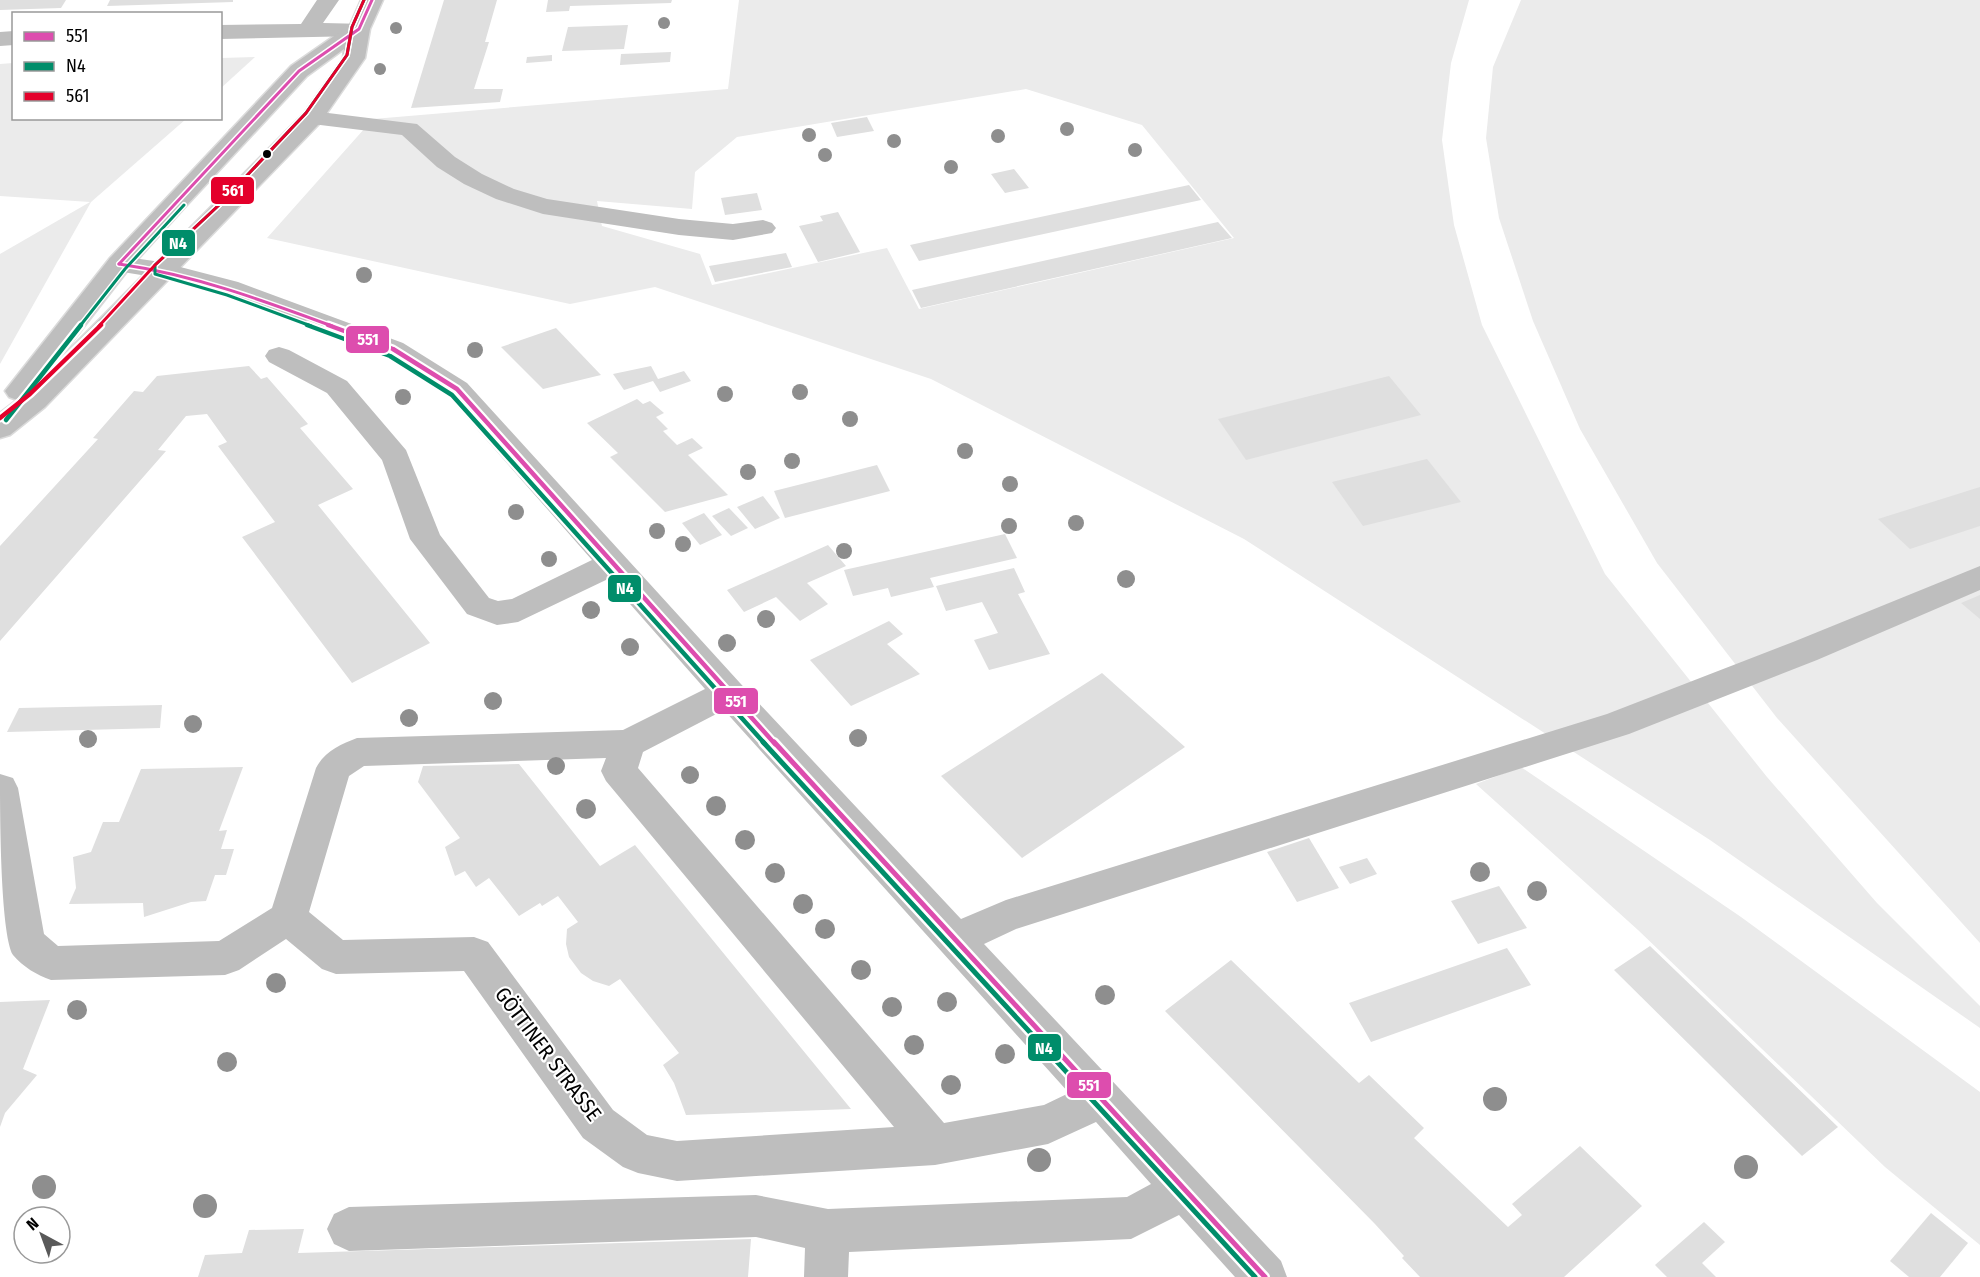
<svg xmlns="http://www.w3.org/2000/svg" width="1980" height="1277" viewBox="0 0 1980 1277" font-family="'Fira Sans Condensed',sans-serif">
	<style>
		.green { fill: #ebebeb; fill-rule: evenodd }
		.building { fill: #dfdfdf }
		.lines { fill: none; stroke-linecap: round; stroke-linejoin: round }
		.major-casing { stroke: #dbdbdb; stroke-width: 3 }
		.minor { fill: #bebebe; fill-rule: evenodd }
		.major { fill: #bebebe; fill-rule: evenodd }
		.bus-1-far2-casing { stroke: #fff; stroke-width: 6 }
		.bus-1-far1-casing { stroke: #fff; stroke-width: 9 }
		.bus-1-casing { stroke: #fff; stroke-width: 10 }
		.bus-2-far2-casing { stroke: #fff; stroke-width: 6 }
		.bus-2-far1-casing { stroke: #fff; stroke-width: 9 }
		.bus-2-casing { stroke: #fff; stroke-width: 10 }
		.bus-3-far1-casing { stroke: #fff; stroke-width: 6 }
		.bus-3-casing { stroke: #fff; stroke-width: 9 }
		.bus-1-far2 { stroke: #dd4dae; stroke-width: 3 }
		.bus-1-far1 { stroke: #dd4dae; stroke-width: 4.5 }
		.bus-1 { stroke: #dd4dae; stroke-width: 5 }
		.bus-2-far2 { stroke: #008d6a; stroke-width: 3 }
		.bus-2-far1 { stroke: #008d6a; stroke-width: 4.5 }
		.bus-2 { stroke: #008d6a; stroke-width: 5 }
		.bus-3-far1 { stroke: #e4002b; stroke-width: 3 }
		.bus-3 { stroke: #e4002b; stroke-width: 4.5 }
		.tree { fill: #8e8e8e }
		.bus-dot { fill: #000; stroke: #fff; stroke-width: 2 }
		.labels { text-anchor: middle; stroke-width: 4.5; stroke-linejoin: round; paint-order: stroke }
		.near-street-label { font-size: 21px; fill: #000; stroke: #fff }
		.line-badge { stroke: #fff; stroke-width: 2 }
		.badge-label { font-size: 16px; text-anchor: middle; font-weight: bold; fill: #fff }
	</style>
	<rect width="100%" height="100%" fill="#fff"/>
	<!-- green -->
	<g class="green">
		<path d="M 739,0 L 1469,0 L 1451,63 L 1442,140 L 1454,225 L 1482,325 L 1605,574 L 1767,777 L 1877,903 L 1980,1006 L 1980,1028 L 1710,840 L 1244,539 L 931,379 L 655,287 L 570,304 L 267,238 L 373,119 L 728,89 ZM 1026,89 L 1142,125 L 1234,238 L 919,309 L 887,248 L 712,285 L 700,254 L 602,226 L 597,201 L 692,209 L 695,172 L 737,137 Z"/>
		<polygon points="1521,0 1980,0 1980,943 1777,718 1657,563 1580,429 1533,321 1499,218 1486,138 1493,67"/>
		<polygon points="255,57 221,88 221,58"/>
		<polygon points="13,63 14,118 186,119 91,202 0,364 0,254 90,202 0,196 0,64"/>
		<polygon points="1521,767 1741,917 1980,1092 1980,1245 1885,1167 1638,930 1476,784"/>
	</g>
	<!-- building -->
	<g class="building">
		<polygon points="0,0 66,0 61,8 0,10"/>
		<polygon points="110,0 233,0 233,2 107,6"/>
		<polygon points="444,0 497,0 485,42 489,42 474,89 503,89 500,102 411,108"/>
		<polygon points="548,0 672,0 671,3 570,6 569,11 546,12"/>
		<polygon points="628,25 624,49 562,51 568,27"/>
		<polygon points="671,52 670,62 620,65 621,54"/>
		<polygon points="552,55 552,61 526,63 527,57"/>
		<polygon points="867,117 874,131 837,137 831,123"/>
		<polygon points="1014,169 1029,188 1005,193 991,174"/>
		<polygon points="1189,185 1201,200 919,261 910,245"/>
		<polygon points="757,193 762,210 725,215 721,198"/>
		<polygon points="838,212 860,252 818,262 799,226 823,221 820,216"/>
		<polygon points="1218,222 1232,238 921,308 912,290"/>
		<polygon points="786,253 792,267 715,282 709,266"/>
		<polygon points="556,328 601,375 543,389 501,347"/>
		<polygon points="249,366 261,379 267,377 308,424 300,428 353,489 318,505 430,643 352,683 242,537 275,522 218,446 227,442 207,414 186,416 158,450 166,451 0,641 0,546 98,439 93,438 134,391 143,392 157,376"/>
		<polygon points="651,366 658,379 684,371 691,381 660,392 653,381 624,390 613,374"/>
		<polygon points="1389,376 1421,415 1246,460 1218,419"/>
		<polygon points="637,399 643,404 650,401 664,413 656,417 668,429 663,431 677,445 692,438 703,448 688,455 728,495 665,512 610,457 618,453 587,423"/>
		<polygon points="1427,459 1461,502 1363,526 1332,482"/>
		<polygon points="877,465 890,491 785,518 774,491"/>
		<polygon points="1980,487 1980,526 1910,549 1878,519"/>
		<polygon points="763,496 780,518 755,529 737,507"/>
		<polygon points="729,508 748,528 731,536 712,516"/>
		<polygon points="704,513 722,535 700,545 682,523"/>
		<polygon points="1005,534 1017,558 930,578 934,587 891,597 888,588 853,596 844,570"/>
		<polygon points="828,545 846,566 807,583 828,604 800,621 776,597 744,612 727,590"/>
		<polygon points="1014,568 1025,592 1018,594 1050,654 989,670 974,640 998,633 982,602 946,611 936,586"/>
		<polygon points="1980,595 1980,619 1961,603"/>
		<polygon points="889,621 903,634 887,644 920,674 851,706 810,660"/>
		<polygon points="1102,673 1185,747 1022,858 941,776"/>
		<polygon points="162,705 160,728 7,732 19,708"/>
		<polygon points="519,764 600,866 635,845 851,1109 686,1115 674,1083 663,1065 679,1053 620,979 609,986 593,981 581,973 569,957 566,944 567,929 578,922 558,896 542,906 540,903 519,916 489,878 476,887 465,871 455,876 445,847 460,838 418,782 423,766"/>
		<polygon points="243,767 219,831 227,830 221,849 234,849 226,875 215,875 206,901 191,902 144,917 143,903 69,904 76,888 73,857 91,852 103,822 119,822 141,769"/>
		<polygon points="1309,838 1339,888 1297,902 1267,852"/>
		<polygon points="1367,858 1377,874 1350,884 1339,867"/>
		<polygon points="1499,886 1527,928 1478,944 1451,901"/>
		<polygon points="1650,946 1838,1127 1802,1156 1614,970"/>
		<polygon points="1507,948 1531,985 1371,1042 1349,1003"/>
		<polygon points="1231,960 1359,1083 1369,1075 1424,1128 1414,1138 1508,1227 1522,1215 1512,1204 1580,1146 1642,1206 1564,1277 1420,1277 1402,1258 1404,1256 1375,1224 1165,1011"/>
		<polygon points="50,1000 23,1069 37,1075 5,1113 0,1127 0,1002"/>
		<polygon points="1931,1213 1968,1243 1940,1277 1909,1277 1890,1261"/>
		<polygon points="1704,1222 1725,1242 1702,1263 1716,1277 1667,1277 1655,1265"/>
		<polygon points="304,1229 298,1253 751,1239 748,1277 198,1277 205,1255 242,1253 249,1230"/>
	</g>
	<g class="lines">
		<defs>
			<path id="major" d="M 361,0 L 383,0 L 370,29 L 365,58 L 320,123 L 45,407 L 10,435 L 0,438 L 0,413 L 17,400 L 9,397 L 5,391 L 110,258 L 291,66 L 350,25 ZM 344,49 L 343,58 L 304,113 L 54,365 L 128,270 L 186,206 L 307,76 Z"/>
		</defs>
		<!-- major casing -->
		<use href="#major" class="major-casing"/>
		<!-- minor -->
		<g class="minor">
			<polygon points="317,0 339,0 323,23 367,24 370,29 367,34 359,36 220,39 220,25 301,24"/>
			<polygon points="14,31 14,45 0,46 0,32"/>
			<polygon points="312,111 417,124 455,157 482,174 514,189 547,199 679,219 733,224 763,220 772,223 776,228 772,233 733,240 679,235 543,214 496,199 464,184 437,167 402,135 304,123 300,118 304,113"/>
			<path d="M 119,256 L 161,262 L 238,282 L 403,343 L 467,383 L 740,683 L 961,919 L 1006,900 L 1607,714 L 1793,642 L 1980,566 L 1980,590 L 1817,660 L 1629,734 L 1016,929 L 984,944 L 1281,1261 L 1287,1277 L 1235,1277 L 1179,1215 L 1131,1239 L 849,1252 L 848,1277 L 804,1277 L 805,1248 L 756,1237 L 349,1251 L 334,1244 L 327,1229 L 334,1214 L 349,1207 L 756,1195 L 828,1209 L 1127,1197 L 1151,1184 L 1096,1122 L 1048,1144 L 935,1165 L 677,1181 L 638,1173 L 623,1167 L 583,1138 L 464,971 L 336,974 L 322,969 L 286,939 L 239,970 L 225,975 L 51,980 C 37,975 23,967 13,955 C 0,933 0,808 0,774 L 13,778 L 18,788 L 44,934 L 58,946 L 219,941 L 272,908 L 316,768 C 324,752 341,744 357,738 L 623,730 L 705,689 L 608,579 L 518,622 L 497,625 L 467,614 L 410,539 L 382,460 L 327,393 L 269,362 L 265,356 L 269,350 L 279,347 L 289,350 L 347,381 L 406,450 L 440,535 L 489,598 L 498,601 L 512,599 L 592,560 L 447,395 L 383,355 L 220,294 L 160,278 L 110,270 L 106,264 L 110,258 ZM 724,710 L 1069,1093 L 1044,1105 L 944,1123 L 638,768 L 643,752 ZM 606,758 L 601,771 L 606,781 L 894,1127 L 677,1141 L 647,1135 L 613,1110 L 488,942 L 474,937 L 343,940 L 309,912 L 349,776 L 364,766 Z"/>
		</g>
		<!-- major -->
		<use href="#major" class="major"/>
		<defs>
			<g id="bus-1-far2">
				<path d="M 119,264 C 194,275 262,300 332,326"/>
				<polyline points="119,264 299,71 359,29 372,0"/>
			</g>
			<polyline id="bus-1-far1" points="328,325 393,349 457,389 775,744"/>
			<polyline id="bus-1" points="774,742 1265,1277"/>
			<g id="bus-2-far2">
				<polyline points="80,326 125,269 184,205"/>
				<polyline points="311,326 227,295 155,274 155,265 219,205 306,113 347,55 352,27 364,0"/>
			</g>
			<g id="bus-2-far1">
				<polyline points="307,325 390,356 452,395 765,744"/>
				<polyline points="6,420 81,325"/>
			</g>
			<polyline id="bus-2" points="763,742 1255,1277"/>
			<polyline id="bus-3-far1" points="99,326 155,265 219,205 306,113 347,55 352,27 364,0"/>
			<polyline id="bus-3" points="0,418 30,394 101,325"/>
		</defs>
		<!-- bus-1-far2 casing -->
		<use href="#bus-1-far2" class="bus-1-far2-casing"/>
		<!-- bus-1-far1 casing -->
		<use href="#bus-1-far1" class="bus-1-far1-casing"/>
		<!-- bus-1 casing -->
		<use href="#bus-1" class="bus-1-casing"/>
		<!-- bus-2-far2 casing -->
		<use href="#bus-2-far2" class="bus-2-far2-casing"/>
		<!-- bus-2-far1 casing -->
		<use href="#bus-2-far1" class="bus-2-far1-casing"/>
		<!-- bus-2 casing -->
		<use href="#bus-2" class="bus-2-casing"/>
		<!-- bus-3-far1 casing -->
		<use href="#bus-3-far1" class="bus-3-far1-casing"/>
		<!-- bus-3 casing -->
		<use href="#bus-3" class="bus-3-casing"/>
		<!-- bus-1-far2 -->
		<use href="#bus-1-far2" class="bus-1-far2"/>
		<!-- bus-1-far1 -->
		<use href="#bus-1-far1" class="bus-1-far1"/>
		<!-- bus-1 -->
		<use href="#bus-1" class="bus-1"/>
		<!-- bus-2-far2 -->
		<use href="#bus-2-far2" class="bus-2-far2"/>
		<!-- bus-2-far1 -->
		<use href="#bus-2-far1" class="bus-2-far1"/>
		<!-- bus-2 -->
		<use href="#bus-2" class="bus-2"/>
		<!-- bus-3-far1 -->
		<use href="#bus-3-far1" class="bus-3-far1"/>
		<!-- bus-3 -->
		<use href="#bus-3" class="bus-3"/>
	</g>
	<!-- trees -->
	<g class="tree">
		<circle cx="664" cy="23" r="6"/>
		<circle cx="396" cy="28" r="6"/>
		<circle cx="380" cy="69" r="6"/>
		<circle cx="1067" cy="129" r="7"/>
		<circle cx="809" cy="135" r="7"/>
		<circle cx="998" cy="136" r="7"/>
		<circle cx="894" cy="141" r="7"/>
		<circle cx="1135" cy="150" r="7"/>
		<circle cx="825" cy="155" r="7"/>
		<circle cx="951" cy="167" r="7"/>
		<circle cx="364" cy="275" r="8"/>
		<circle cx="475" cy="350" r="8"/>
		<circle cx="800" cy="392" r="8"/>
		<circle cx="725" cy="394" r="8"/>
		<circle cx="403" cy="397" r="8"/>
		<circle cx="850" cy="419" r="8"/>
		<circle cx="965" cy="451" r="8"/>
		<circle cx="792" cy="461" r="8"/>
		<circle cx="748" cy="472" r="8"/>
		<circle cx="1010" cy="484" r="8"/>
		<circle cx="516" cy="512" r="8"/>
		<circle cx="1076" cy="523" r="8"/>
		<circle cx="1009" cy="526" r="8"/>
		<circle cx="657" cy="531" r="8"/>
		<circle cx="683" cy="544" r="8"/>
		<circle cx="844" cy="551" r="8"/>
		<circle cx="549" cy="559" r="8"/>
		<circle cx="1126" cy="579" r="9"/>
		<circle cx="591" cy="610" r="9"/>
		<circle cx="766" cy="619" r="9"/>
		<circle cx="727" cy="643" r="9"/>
		<circle cx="630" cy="647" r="9"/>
		<circle cx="493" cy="701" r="9"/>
		<circle cx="409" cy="718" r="9"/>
		<circle cx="193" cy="724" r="9"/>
		<circle cx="858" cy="738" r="9"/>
		<circle cx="88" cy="739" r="9"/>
		<circle cx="556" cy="766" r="9"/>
		<circle cx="690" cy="775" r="9"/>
		<circle cx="716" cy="806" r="10"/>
		<circle cx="586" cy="809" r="10"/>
		<circle cx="745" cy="840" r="10"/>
		<circle cx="1480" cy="872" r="10"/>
		<circle cx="775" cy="873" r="10"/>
		<circle cx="1537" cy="891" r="10"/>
		<circle cx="803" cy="904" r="10"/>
		<circle cx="825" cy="929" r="10"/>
		<circle cx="861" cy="970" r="10"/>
		<circle cx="276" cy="983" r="10"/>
		<circle cx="1105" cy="995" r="10"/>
		<circle cx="947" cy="1002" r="10"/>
		<circle cx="892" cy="1007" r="10"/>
		<circle cx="77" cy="1010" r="10"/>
		<circle cx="914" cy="1045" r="10"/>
		<circle cx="1005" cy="1054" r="10"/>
		<circle cx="227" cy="1062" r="10"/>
		<circle cx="951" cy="1085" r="10"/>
		<circle cx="1495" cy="1099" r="12"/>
		<circle cx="1039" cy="1160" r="12"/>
		<circle cx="1746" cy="1167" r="12"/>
		<circle cx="44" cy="1187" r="12"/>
		<circle cx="205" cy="1206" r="12"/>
	</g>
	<!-- markers -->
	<circle class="bus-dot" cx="267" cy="154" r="5"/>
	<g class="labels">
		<!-- near-street labels -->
		<g class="near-street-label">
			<text transform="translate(548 1054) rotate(53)" y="7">GÖTTINER STRASSE</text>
		</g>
	</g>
	<g class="line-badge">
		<rect x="210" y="176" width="45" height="29" rx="6" fill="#e4002b"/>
		<rect x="161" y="229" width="35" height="28" rx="6" fill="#008d6a"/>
		<rect x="345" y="325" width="45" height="29" rx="6" fill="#dd4dae"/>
		<rect x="607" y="574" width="35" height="29" rx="6" fill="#008d6a"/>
		<rect x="713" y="687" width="46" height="28" rx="6" fill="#dd4dae"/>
		<rect x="1027" y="1033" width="35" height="29" rx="6" fill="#008d6a"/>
		<rect x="1066" y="1071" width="46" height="28" rx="6" fill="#dd4dae"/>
	</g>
	<g class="badge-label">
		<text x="233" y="196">561</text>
		<text x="178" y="249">N4</text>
		<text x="368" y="345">551</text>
		<text x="625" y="594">N4</text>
		<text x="736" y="707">551</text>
		<text x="1044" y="1054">N4</text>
		<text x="1089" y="1091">551</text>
	</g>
	<!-- legend -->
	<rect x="12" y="12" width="210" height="108" fill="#ffffff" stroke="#999999" stroke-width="1.5"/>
	<rect x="24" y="32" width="30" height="9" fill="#dd4dae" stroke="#999999" stroke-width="1.5"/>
	<text x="66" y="42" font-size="18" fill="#000000">551</text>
	<rect x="24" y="62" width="30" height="9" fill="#008d6a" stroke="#999999" stroke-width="1.5"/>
	<text x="66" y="72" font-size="18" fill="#000000">N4</text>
	<rect x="24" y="92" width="30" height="9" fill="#e4002b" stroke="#999999" stroke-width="1.5"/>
	<text x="66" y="102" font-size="18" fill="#000000">561</text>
	<!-- north arrow -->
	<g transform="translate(42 1235) rotate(319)"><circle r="28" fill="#ffffff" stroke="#999999" stroke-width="1.5"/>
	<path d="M0-4.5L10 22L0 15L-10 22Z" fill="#595959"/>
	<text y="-9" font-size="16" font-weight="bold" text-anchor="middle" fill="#000000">N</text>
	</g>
</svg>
